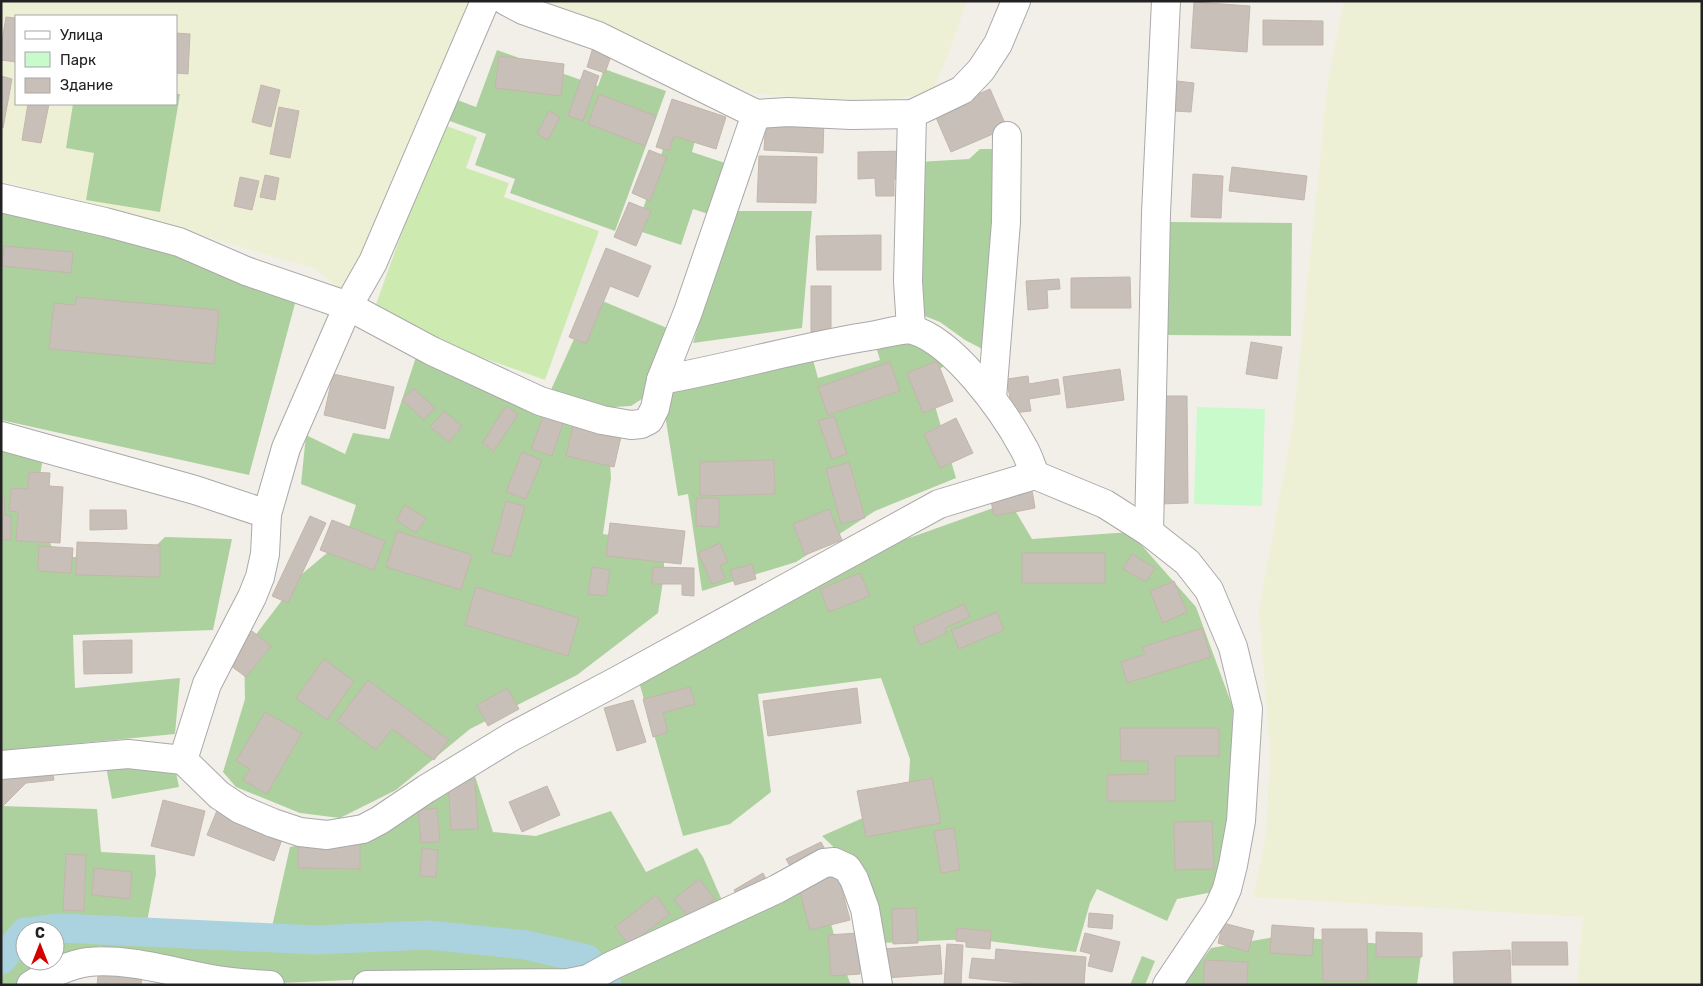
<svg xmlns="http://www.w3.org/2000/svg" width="1703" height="986" viewBox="0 0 1703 986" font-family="Rubik,sans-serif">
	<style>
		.farmland { fill: #eef0d5; fill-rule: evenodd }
		.grass { fill: #cdebb0 }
		.forest { fill: #add19e }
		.park { fill: #c8facc }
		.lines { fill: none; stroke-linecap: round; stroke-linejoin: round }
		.canal { stroke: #aad3df; stroke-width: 29 }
		.building { fill: #c7bfb8; stroke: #c4b6ab }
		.minor-casing { stroke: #a9a9a9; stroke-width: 30 }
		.minor { stroke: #fff; stroke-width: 28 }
	</style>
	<rect width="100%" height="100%" fill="#f2efe9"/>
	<!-- farmland -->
	<g class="farmland">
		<path d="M 1,1 L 476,1 L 372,254 L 343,293 L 316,269 L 133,215 L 14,184 L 1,182 ZM 16,16 L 176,16 L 176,104 L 16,104 Z"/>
		<polygon points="536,1 967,1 951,48 932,92 868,104 753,93 685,66"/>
		<polygon points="1344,1 1702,1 1702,985 1577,985 1583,917 1253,897 1266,836 1270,754 1259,610 1293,423 1328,80"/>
	</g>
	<!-- grass -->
	<polygon class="grass" points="441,124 477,137 466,168 509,183 504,197 599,231 545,380 371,318"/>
	<!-- forest -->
	<g class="forest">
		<polygon points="497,50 598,86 604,69 666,91 615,231 510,193 515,179 475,165 486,134 444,119 452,98 476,107"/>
		<polygon points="176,94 180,94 160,212 86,200 94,153 66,148 73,104 176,104"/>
		<polygon points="669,131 695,141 692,152 731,165 714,216 693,209 681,245 636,230"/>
		<polygon points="980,149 1001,149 990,353 965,340 940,322 917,313 918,162 969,159"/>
		<polygon points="1,205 300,285 249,475 1,420"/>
		<polygon points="732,211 812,211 802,328 693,343"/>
		<polygon points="1169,222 1292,223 1291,336 1167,335"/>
		<polygon points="593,297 667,328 654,391 631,406 596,408 550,392"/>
		<polygon points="912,334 947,365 926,375 956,478 875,511 796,562 702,591 688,494 678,496 662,396 677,382 810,349 818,378 880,360 874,340"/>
		<polygon points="416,357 541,406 609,448 611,478 603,534 664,542 664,575 658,613 577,675 470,729 396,790 340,818 300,813 236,787 223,772 245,699 244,650 302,574 346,537 356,505 301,484 306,435 345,454 353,433 389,439"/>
		<polygon points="1,441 44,451 36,501 55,557 144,557 165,537 232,539 213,630 73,635 75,688 180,678 175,734 61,745 1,754"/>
		<polygon points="1010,502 1032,539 1130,532 1196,607 1233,708 1227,874 1213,892 1177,899 1167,921 1097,889 1090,903 1076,952 973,939 881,943 848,861 822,836 883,809 908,796 910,759 881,678 758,694 771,792 730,824 683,836 639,682 895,543"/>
		<polygon points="171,748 179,787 112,799 105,761"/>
		<polygon points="473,770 493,832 536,836 611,811 646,872 697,848 703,857 724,905 611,961 595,955 496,935 426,927 271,931 290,847 380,828"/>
		<polygon points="1,806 97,809 101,852 155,855 156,874 146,927 61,924 16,929 1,950"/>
		<polygon points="820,883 840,957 851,985 616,985 611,972"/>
		<polygon points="55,933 135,935 181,940 316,944 428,939 501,947 582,962 584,970 279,983 118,952 100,946 55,959"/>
		<polygon points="1281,936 1422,947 1417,985 1183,985 1211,948"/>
		<polygon points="25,940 25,961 49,961 40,964 16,985 1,985 1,964"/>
		<polygon points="1142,956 1155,961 1145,985 1130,985"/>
	</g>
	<!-- park -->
	<polygon class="park" points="1197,407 1265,409 1262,506 1194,504"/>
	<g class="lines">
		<!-- canal -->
		<g class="canal">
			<polyline points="36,931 60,928 316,940 428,935 526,945 587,959 607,985"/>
			<polyline points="1,960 25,932"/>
		</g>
	</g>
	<!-- building -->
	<g class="building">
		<polygon points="1194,2 1250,6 1247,52 1191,48"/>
		<polygon points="6,17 16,18 16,62 1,60 1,47"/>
		<polygon points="1263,20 1323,21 1323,45 1263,45"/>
		<polygon points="176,33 190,34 188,74 176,73"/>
		<polygon points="594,44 613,50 605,73 587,67"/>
		<polygon points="499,56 564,64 561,96 495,88"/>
		<polygon points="584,70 599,76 583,121 568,116"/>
		<polygon points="1,76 12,79 3,128 1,128"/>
		<polygon points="1177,81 1194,83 1191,112 1174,111"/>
		<polygon points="261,85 280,90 271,127 252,122"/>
		<polygon points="990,89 1007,128 951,152 934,113"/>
		<polygon points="599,94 656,116 645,146 588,124"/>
		<polygon points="672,99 726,117 716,149 674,136 669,151 656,147"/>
		<polygon points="28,104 49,104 41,143 22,140"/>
		<polygon points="279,107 299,111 290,158 270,154"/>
		<polygon points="549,111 560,117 548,140 537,134"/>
		<polygon points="766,115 824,117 823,153 764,150"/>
		<polygon points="649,150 667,157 650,201 632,193"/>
		<polygon points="906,151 906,179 894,179 894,196 876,196 875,178 858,179 858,152"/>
		<polygon points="759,156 817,157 816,203 757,202"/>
		<polygon points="1232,167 1307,176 1304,200 1229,191"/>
		<polygon points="1193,174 1223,176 1221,218 1191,217"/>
		<polygon points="265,175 279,178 275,200 260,197"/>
		<polygon points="240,177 259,181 252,210 234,206"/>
		<polygon points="629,202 651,211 636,246 614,237"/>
		<polygon points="881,235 881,270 817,270 816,236"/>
		<polygon points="4,246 73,252 71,273 2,266"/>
		<polygon points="606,248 651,266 638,297 610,286 586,344 569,337"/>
		<polygon points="1130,277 1131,308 1071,308 1071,278"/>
		<polygon points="1059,279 1060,289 1047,290 1048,308 1028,310 1026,281"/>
		<rect x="811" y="286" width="20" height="46"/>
		<polygon points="76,297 219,310 214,364 49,349 54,303 75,305"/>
		<polygon points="1251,342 1282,347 1277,379 1246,374"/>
		<polygon points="937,361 953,401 923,413 907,373"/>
		<polygon points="890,362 900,391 828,415 818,387"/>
		<polygon points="1120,369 1124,400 1067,408 1063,377"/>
		<polygon points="333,374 394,387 385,429 324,415"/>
		<polygon points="1028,376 1029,384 1058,379 1060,394 1029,399 1031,411 1012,413 1007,379"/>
		<polygon points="413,388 435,408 424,420 402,400"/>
		<polygon points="1159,396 1187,396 1188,503 1160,504"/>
		<polygon points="506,406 518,414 494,451 482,443"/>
		<polygon points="444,411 462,426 449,442 430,427"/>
		<polygon points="544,414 564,421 552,456 531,449"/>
		<polygon points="834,416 847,454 832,459 818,421"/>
		<polygon points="575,417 623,428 614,467 566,456"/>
		<polygon points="956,418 973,453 940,468 924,434"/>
		<polygon points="522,452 542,460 526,499 506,492"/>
		<polygon points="774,460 775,494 700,496 700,462"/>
		<polygon points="849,462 865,518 841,524 826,469"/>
		<polygon points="29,472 50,473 49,486 63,487 60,543 16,541 18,512 9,511 11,488 28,489"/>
		<polygon points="1031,484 1035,508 994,516 989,491"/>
		<polygon points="1,498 5,498 5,515 11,516 11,540 1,540"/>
		<polygon points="696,498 719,498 719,527 696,526"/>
		<polygon points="506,501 525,506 511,557 492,552"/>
		<polygon points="405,505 426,518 416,533 396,520"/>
		<polygon points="829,509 842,540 805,555 793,524"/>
		<polygon points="90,510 126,510 127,529 90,530"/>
		<polygon points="310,516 326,523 288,603 272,596"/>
		<polygon points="332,520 385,541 374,570 320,550"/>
		<polygon points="610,523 685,531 681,564 606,556"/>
		<polygon points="397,531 472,555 461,590 386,567"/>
		<polygon points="77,542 160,545 160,577 76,575"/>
		<polygon points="720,543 728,562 720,565 725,579 712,584 698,553"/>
		<polygon points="39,546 73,548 71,573 38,571"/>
		<rect x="1022" y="553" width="83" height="30"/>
		<polygon points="1132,554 1155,568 1146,582 1123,569"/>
		<polygon points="752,564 756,579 735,585 730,570"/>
		<polygon points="592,567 610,570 606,596 588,594"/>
		<polygon points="653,567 694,568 694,596 682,595 682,584 652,584"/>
		<polygon points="860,573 870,596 829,612 820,589"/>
		<polygon points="1174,581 1187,612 1163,623 1150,591"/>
		<polygon points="476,587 579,618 568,656 465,625"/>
		<polygon points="964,604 970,617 945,628 947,633 920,645 913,627"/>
		<polygon points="997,612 1004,630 959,649 951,630"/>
		<polygon points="1202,628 1211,657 1127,683 1121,662 1145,654 1142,647"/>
		<polygon points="252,631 271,646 246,677 227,663"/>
		<polygon points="132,640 132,673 84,674 83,641"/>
		<polygon points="324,659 354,681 327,720 296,698"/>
		<polygon points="368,680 449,740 434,760 392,729 376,750 337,721"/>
		<polygon points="690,687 695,704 663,713 668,732 653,737 643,699"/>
		<polygon points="507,688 519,709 488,726 477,705"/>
		<polygon points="857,688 861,723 768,736 763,701"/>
		<polygon points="633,700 646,742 617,751 604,708"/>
		<polygon points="265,712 302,733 267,794 243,780 250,769 236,761"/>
		<polygon points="1120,728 1219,728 1219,756 1175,756 1175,801 1107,801 1107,775 1148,774 1148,761 1121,761"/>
		<polygon points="51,763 54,780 26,783 1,808 1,780 14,766"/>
		<polygon points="932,778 941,823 866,837 857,791"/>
		<polygon points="475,780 478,829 451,830 448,781"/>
		<polygon points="547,786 560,815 522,832 509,802"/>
		<polygon points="163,800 205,811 194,856 151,846"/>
		<polygon points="218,808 284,834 274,861 207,835"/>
		<polygon points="437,808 440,842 421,843 418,810"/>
		<polygon points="1212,821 1214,869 1175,870 1174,822"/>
		<polygon points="954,828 960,870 941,873 934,831"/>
		<polygon points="298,841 360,841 360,869 298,868"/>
		<polygon points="821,842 828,855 794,873 786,859"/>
		<polygon points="422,848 438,850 436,877 420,876"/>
		<polygon points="66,854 86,855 84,911 63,910"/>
		<polygon points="94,868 132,872 130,899 92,895"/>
		<polygon points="763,873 769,885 740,901 734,890"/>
		<polygon points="838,875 850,920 810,930 798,885"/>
		<polygon points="699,879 715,899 689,918 674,899"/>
		<polygon points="656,895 670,914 629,945 615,927"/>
		<polygon points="916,908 918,943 893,944 892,909"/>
		<polygon points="1089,913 1113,915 1112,929 1088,927"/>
		<polygon points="1223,923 1254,931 1248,952 1218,943"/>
		<polygon points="1272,925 1314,928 1312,956 1270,953"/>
		<polygon points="957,928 991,931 990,949 966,947 966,942 956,941"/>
		<polygon points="1322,929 1367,929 1368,981 1323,981"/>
		<polygon points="1376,932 1422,933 1422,957 1376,957"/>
		<polygon points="858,933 860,974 831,976 828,935"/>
		<polygon points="1085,933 1120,942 1112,972 1088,966 1091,954 1080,951"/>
		<polygon points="1512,942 1567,942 1568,965 1512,965"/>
		<polygon points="947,944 963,945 961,985 944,985"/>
		<polygon points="940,945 942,974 885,978 883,949"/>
		<polygon points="996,949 1086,957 1084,985 1041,985 969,978 972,958 995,960"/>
		<polygon points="1510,950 1511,985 1454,985 1453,952"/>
		<polygon points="1205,960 1248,962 1247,985 1203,985"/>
		<polygon points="99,968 142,973 141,985 97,985"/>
	</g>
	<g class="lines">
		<defs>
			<g id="minor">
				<polyline points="485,1 373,262 348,306 286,448 267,514 265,554 260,577 252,597 207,684 183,760 219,795 240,809 273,823 300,832 327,835 363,829 380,820 426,789 511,737 615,682 939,504 1035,475 1105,504 1149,532 1187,562 1209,590 1233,647 1248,709 1241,821 1233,865 1227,889 1218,909 1167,985"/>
				<polyline points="506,1 523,10 598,36 756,114 788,112 851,115 912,114 962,90 981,70 998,44 1016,1"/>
				<path d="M 1,198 L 105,222 L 179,242 L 246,271 L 348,306 L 432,351 L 540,401 L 602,420 L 631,425 L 641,424 L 649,420 L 655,408 L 661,380 C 734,367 803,346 876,335 C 886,333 905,328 913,330 C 954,342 1003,410 1023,447 C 1028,455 1031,465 1035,475"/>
				<polyline points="911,329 908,281 912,114"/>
				<polyline points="661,380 688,312 756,114"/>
				<polyline points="992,398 1006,222 1007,136"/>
				<polyline points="1,436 195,490 267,514"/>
				<polyline points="1149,532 1156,213 1166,1"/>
				<polyline points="1,765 128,754 183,760"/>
				<path d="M 31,985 C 45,976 71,964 88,962 C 132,958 174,973 217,980 C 234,983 252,984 270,985"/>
				<polyline points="367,985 568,983 588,979 611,966 777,889 824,863 834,862 847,868 854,879 865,909 878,985"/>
			</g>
		</defs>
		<!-- minor casing -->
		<use href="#minor" class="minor-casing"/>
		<!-- minor -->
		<use href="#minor" class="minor"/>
	</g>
	<!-- border -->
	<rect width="1703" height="986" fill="none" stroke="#222222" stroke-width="5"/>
	<!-- legend -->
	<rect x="15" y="15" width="162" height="90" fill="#ffffff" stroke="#a7a7a7"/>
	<rect x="25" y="31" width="25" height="8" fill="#ffffff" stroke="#a7a7a7"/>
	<text x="60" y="40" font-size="15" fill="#222222">Улица</text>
	<rect x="25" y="52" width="25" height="15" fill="#c8facc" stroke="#a7a7a7"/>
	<text x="60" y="65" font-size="15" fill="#222222">Парк</text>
	<rect x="25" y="78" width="25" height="15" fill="#c7bfb8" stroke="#a7a7a7"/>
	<text x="60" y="90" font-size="15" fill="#222222">Здание</text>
	<!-- north arrow -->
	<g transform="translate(40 946)"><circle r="24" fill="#ffffff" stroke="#a7a7a7"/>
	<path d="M0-4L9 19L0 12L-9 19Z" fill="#d40000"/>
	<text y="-8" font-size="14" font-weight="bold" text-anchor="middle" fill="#222222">С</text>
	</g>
</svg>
